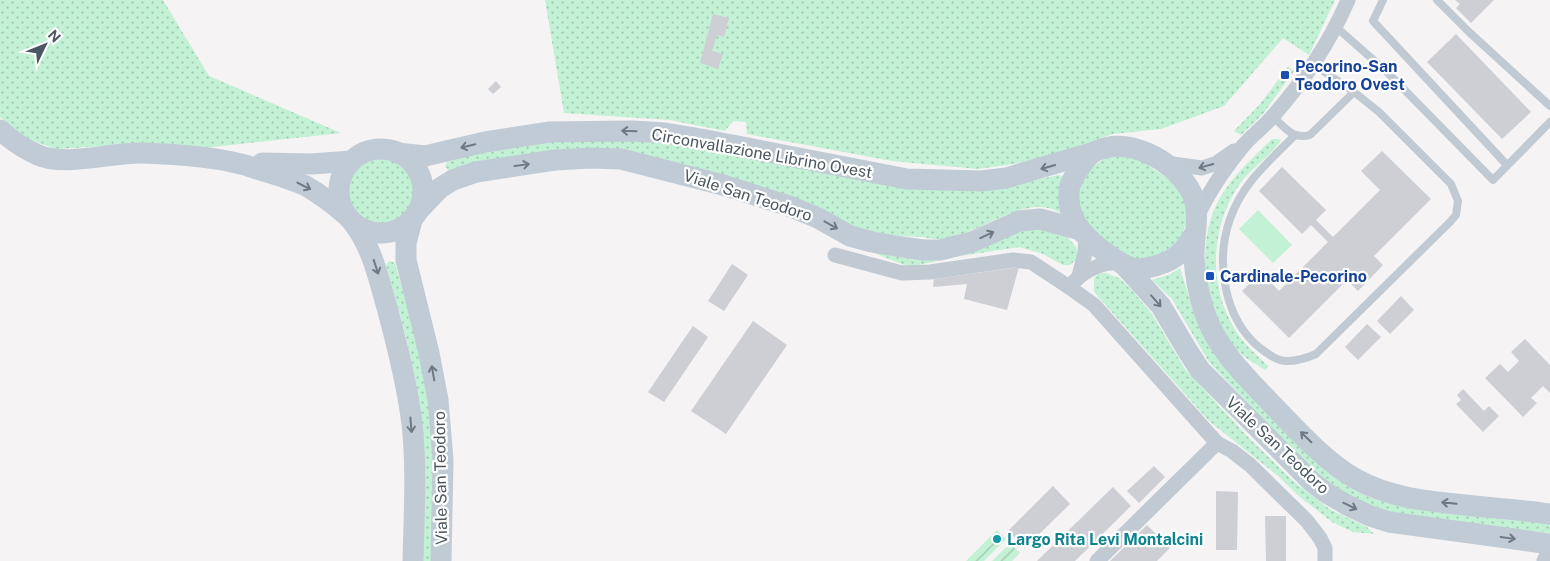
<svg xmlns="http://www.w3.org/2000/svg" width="1550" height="561" viewBox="0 0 1550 561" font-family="'Public Sans',sans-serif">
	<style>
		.grass { fill: url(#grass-dots) }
		.garden { fill: url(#garden-furrows) }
		.pitch { fill: #c3f1d5 }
		.building { fill: #cdcfd5 }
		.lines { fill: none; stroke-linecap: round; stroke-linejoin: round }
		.lane { stroke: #c1cad2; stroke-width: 8 }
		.street { stroke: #c1cad2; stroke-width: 15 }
		.secondary { stroke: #c1cbd6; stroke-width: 21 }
		.oneway { stroke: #6e7984 }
		.oneway2 { stroke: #6e7983 }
		.transit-dot { fill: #1a4fb4; stroke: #fff; stroke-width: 2 }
		.culture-dot { fill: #0f9aa8; stroke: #fff; stroke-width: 2 }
		.labels { text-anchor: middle; stroke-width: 4.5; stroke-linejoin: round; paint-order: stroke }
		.transit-label { font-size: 16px; font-weight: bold; fill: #164399; stroke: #fff; text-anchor: start }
		.street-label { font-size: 16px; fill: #4a5661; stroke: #fff }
		.culture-label { font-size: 16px; font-weight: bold; fill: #0d838f; stroke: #fff; text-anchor: start }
	</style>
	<defs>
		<pattern id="grass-dots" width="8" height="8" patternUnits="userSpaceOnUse" patternTransform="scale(1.25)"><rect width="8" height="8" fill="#c3f1d5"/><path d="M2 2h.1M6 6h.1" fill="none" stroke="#a0c6b0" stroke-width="1.8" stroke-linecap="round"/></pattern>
		<pattern id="garden-furrows" width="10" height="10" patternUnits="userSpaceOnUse" patternTransform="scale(1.25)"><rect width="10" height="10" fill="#c3f1d5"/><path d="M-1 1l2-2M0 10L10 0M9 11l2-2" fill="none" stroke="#a0c6b0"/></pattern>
	</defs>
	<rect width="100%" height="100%" fill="#f5f3f3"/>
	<!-- grass -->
	<g class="grass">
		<polygon points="0,0 163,0 209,76 341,133 203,148 106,146 56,149 33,141 15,131 0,117"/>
		<polygon points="545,0 1335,0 1309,55 1283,38 1224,106 1161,129 1113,134 1050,156 1013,164 978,169 892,161 747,134 746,122 733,121 725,131 670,120 564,113"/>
		<polygon points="1288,67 1294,71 1263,114 1241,135 1234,131 1260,104"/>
		<path d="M 1272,139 L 1278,139 L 1281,140 C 1270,157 1251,168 1239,185 C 1211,226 1208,283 1233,326 C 1241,342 1256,354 1268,366 L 1265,370 C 1255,363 1242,357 1234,347 C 1203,306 1194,242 1221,196 C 1235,174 1253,157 1272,139 Z"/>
		<path d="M 633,140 L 1016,184 L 1059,175 L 1065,177 L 1062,214 C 1027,190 979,236 942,239 C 936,240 929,238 923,237 C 906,236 890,236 873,233 L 636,153 L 449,171 L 445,166 L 447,162 L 486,151 L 551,142 Z"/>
		<path d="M 1110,156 C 1118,157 1128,156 1136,159 C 1143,161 1149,166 1155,170 C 1163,175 1171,180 1176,187 C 1190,203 1190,227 1176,243 C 1174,245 1172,249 1169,252 C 1161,258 1142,260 1132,258 C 1125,256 1117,248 1110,244 C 1072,218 1064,179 1110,156 Z"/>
		<circle cx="382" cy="191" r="33"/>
		<polygon points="1032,227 1060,232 1070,240 1076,247 1078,254 1076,260 1070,265 1063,265 1043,254 1019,247 960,256 909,267 847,242 871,250"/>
		<polygon points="390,261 395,263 415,334 426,383 434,465 433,561 423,561 416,385 406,337 387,268 386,264"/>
		<path d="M 1180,268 L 1194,313 L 1345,485 C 1381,507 1421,510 1462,514 C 1492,517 1521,520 1550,523 L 1550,533 L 1413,518 L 1366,507 L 1312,471 L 1209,362 L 1172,299 L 1152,280 L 1171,274 Z"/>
		<polygon points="1106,273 1119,278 1131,289 1152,314 1185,369 1246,435 1293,481 1331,510 1367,527 1374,534 1353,532 1332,522 1300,497 1277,475 1209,421 1094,292 1094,279 1098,274"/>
	</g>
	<!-- garden -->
	<g class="garden">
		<polygon points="997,530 1006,539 984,561 966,561"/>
		<polygon points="1010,543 1020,553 1012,561 992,561"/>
	</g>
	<!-- pitch -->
	<polygon class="pitch" points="1258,210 1292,245 1273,263 1239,229"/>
	<!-- building -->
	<g class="building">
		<polygon points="1455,0 1494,0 1471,23 1456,8 1460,4"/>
		<polygon points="713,14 729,18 724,37 717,35 712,51 723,54 718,69 700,63"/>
		<polygon points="1456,34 1531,112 1502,139 1427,62"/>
		<polygon points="496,81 501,87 493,94 488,89"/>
		<polygon points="1382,151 1431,199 1374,256 1383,265 1358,291 1347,280 1289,338 1242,291 1261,272 1279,291 1328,242 1311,225 1302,234 1259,191 1282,167 1326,210 1316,220 1333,237 1380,190 1361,171"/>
		<polygon points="732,264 748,275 724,311 708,301"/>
		<polygon points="1019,267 1007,310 964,299 967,284 933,287 934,279"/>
		<polygon points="1401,296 1414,310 1390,334 1377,321"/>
		<polygon points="753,321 787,345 726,434 691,411"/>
		<polygon points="1367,324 1381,337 1358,360 1345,347"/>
		<polygon points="693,326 708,337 664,402 648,392"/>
		<polygon points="1525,339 1550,365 1550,393 1543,386 1531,398 1537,403 1523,417 1485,378 1500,364 1508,372 1519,361 1511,352"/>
		<polygon points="1463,389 1484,411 1489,406 1499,416 1483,432 1456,404 1461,400 1457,395"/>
		<polygon points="1154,466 1165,477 1139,503 1127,491"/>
		<polygon points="1053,486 1070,504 1025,548 1008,531"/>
		<polygon points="1113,487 1131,506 1075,561 1037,561"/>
		<polygon points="1216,491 1238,492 1237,550 1216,550"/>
		<polygon points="1265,516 1286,516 1286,561 1266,561"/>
		<polygon points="1147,525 1170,548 1157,561 1110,561"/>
	</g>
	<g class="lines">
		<!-- lane -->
		<g class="lane">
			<polyline points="1383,0 1373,21 1507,165"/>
			<polyline points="1437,0 1469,32 1550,106"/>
			<polyline points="1336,27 1386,71 1493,180 1550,122"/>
			<path d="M 1273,117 C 1285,127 1292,140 1310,135 L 1354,92"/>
			<path d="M 1294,136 C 1268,163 1243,182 1230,219 C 1215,262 1224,319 1260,348 C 1268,354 1277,361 1287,361 C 1297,361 1307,358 1316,354 L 1450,222 L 1456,215 L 1458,201 L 1451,184 L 1379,112 L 1354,92 L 1313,64"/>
		</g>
		<!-- street -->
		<g class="street">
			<polyline points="1165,163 1202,168 1217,163 1234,151"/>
			<path d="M 1197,217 C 1209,191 1225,168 1243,146 C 1252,135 1264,127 1273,116 C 1303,82 1330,42 1348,0"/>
			<polyline points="835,255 902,273 930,272 1013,260 1031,262 1069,287"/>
			<path d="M 1119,262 C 1098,263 1083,271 1069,287 L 1094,305 L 1217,443 L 1232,451 L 1250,465 L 1307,521 L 1320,538 L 1325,548 L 1325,561"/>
			<polyline points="1079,276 1085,253 1086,236"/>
			<polyline points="1097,561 1217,443"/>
			<polyline points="1544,561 1547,554 1547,543"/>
		</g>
		<!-- secondary -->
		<g class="secondary">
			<path d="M 0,130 C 11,140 24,149 38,155 C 65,167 113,152 143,153 C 172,154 214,157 241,164 C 250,166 258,170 267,172 C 280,176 293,180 306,186 C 320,194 333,204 346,215"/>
			<circle cx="381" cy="191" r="42"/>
			<polyline points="397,153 425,156 485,142 550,132 632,131 665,133 701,139 907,179 981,181 1006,178 1094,152"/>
			<polyline points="262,163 312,164 351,161"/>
			<polyline points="418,211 440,188 453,180 476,172 555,160 591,158 621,159 723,185 789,206 818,218 850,236 872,242 896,246 923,250 940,250 972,242 1019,221 1040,219 1081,230"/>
			<polyline points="412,220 406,243 406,260 429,353 438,400 443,460 441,561"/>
			<path d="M 354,224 C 372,248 378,276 386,304 C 397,344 407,383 412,424 C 417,469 414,515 413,561"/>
			<path d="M 1195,233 C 1184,251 1177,260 1155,266 C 1150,267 1144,269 1138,269 C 1127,268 1118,261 1110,256 C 1089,241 1068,223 1069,196 C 1069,191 1069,187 1071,183 C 1075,174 1087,155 1096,151 C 1129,136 1171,160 1189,188 C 1203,211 1193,234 1194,258 C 1195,275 1199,295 1204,311 C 1216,347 1241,372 1266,398 C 1292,425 1325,462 1356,479 C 1390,498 1428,501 1465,505 C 1493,508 1522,510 1550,514"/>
			<polyline points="1124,265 1161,306 1187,350 1200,370 1311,481 1325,492 1347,505 1370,516 1389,522 1550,544"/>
		</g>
	</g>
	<!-- one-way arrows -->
	<defs><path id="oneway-shaft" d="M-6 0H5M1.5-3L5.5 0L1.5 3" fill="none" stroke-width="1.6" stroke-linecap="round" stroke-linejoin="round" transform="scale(1.25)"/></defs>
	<g class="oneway">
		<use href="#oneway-shaft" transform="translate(629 131) rotate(-178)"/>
		<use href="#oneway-shaft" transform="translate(468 146) rotate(166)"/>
		<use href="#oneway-shaft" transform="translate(522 165) rotate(-8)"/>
		<use href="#oneway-shaft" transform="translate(1048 167) rotate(164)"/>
		<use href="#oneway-shaft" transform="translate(304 186) rotate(27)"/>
		<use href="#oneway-shaft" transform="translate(831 225) rotate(29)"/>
		<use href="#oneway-shaft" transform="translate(987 235) rotate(-25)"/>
		<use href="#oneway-shaft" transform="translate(376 267) rotate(72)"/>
		<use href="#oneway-shaft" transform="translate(1156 301) rotate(49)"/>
		<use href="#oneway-shaft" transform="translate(433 373) rotate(-100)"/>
		<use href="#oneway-shaft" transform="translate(411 425) rotate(85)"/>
		<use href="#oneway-shaft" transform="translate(1306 437) rotate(-136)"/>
		<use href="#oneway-shaft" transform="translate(1449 503) rotate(-174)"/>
		<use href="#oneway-shaft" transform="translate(1350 506) rotate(26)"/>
		<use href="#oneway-shaft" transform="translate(1508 538) rotate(8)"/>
	</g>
	<use class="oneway2" href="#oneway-shaft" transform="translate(1206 166) rotate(165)"/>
	<!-- markers -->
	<g class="transit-dot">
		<rect x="1280" y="70" width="10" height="10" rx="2.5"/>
		<rect x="1205" y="271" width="10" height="10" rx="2.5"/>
	</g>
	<circle class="culture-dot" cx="997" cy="539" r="5"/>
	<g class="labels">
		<!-- transit labels -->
		<g class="transit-label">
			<text x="1295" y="72">Pecorino-San<tspan x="1295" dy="18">Teodoro Ovest</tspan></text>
			<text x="1220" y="282">Cardinale-Pecorino</text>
		</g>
		<!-- street labels -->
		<g class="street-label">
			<text transform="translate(762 153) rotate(10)" y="6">Circonvallazione Librino Ovest</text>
			<text transform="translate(748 195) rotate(18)" y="6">Viale San Teodoro</text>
			<text transform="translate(1278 445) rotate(43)" y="6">Viale San Teodoro</text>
			<text transform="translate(440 478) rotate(-91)" y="6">Viale San Teodoro</text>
		</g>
		<!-- culture labels -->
		<g class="culture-label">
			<text x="1007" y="545">Largo Rita Levi Montalcini</text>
		</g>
	</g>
	<!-- north arrow -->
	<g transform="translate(45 45) rotate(47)" stroke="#ffffff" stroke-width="4" paint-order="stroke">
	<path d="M0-4L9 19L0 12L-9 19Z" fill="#4a5661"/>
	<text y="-8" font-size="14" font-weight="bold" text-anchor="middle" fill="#4a5661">N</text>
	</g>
</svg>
